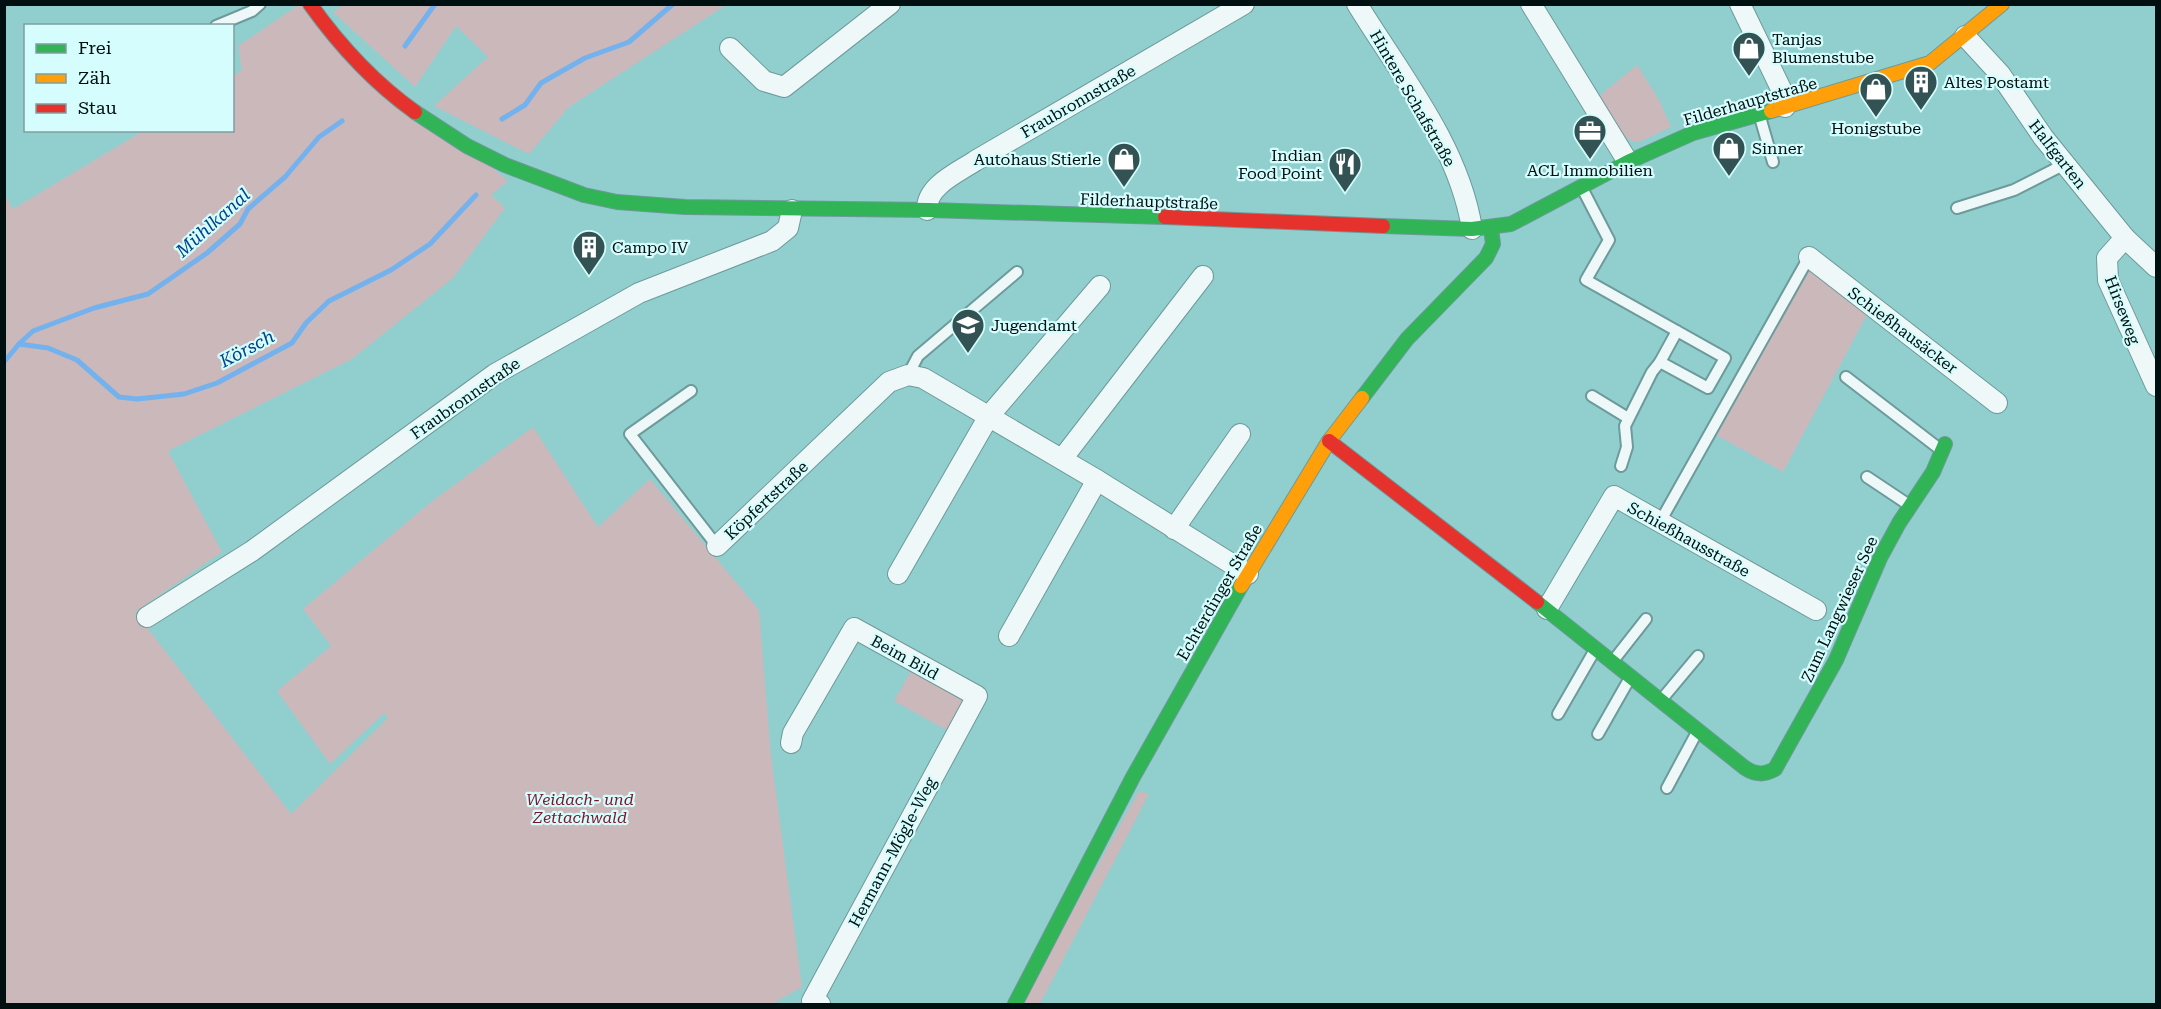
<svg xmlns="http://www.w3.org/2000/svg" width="2161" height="1009" viewBox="0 0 2161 1009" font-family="'Roboto Serif',serif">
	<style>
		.green { fill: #cab8bb }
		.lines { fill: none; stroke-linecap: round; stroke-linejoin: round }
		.stream { stroke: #74b2ee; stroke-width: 5 }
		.lane-casing { stroke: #6d9a9a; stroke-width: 14 }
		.street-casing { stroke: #6d9a9a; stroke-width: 22 }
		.fast-casing { stroke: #6d9a9a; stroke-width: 16 }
		.slow-casing { stroke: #6d9a9a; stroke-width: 16 }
		.jam-casing { stroke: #6d9a9a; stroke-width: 16 }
		.lane { stroke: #eef8f8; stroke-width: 10 }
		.street { stroke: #eef8f8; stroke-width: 20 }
		.fast { stroke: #30b455; stroke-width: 14 }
		.slow { stroke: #ff9f0a; stroke-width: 14 }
		.jam { stroke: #e5322d; stroke-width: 14 }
		.labels { text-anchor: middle; stroke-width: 4.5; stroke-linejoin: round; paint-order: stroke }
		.poi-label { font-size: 16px; fill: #000f10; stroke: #d5fdfd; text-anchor: start }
		.street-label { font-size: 16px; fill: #000f10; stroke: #d5fdfd }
		.park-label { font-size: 16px; font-style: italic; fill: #7d1529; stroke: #d5fdfd }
		.water-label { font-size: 18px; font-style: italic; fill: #00428c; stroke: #d5fdfd }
	</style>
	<rect width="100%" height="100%" fill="#91cfcf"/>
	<!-- green -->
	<g class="green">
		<polygon points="300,4 508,181 491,195 505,208 453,278 352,359 168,451 222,552 135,612 291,814 388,718 384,713 330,764 277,691 331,646 303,609 431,502 533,427 598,527 650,479 759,610 771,756 802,987 772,1004 5,1004 4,194 13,209 143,131 232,130 233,76 242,70 238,46"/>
		<polygon points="344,4 726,5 569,107 529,154 434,106 488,57 456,26 415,87 333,12"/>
		<path d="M 1637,65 L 1659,100 L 1671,127 L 1639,142 C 1619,142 1607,112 1598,97 Z"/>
		<polygon points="1810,261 1870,309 1783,472 1716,435"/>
		<polygon points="916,662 977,696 955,735 894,701"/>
		<polygon points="1139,791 1149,794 1040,1004 1021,1004"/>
	</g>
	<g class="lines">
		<!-- stream -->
		<g class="stream">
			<polyline points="405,46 435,4"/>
			<polyline points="502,119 525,105 541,83 585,58 629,42 673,4"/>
			<polyline points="19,344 33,331 94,308 148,294 207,253 240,224 248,209 285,177 319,137 342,121"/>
			<polyline points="4,362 19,344 48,348 77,360 119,397 137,399 184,394 217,383 292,343 306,323 329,301 391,270 430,244 476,195"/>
		</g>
		<defs>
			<g id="lane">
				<polyline points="216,26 252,11 260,4"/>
				<polyline points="1760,117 1773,162"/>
				<polyline points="1582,188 1609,240 1586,280 1725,358 1708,388 1660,362 1677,331"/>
				<polyline points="1957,208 2014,190 2065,164"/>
				<polyline points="908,375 918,356 1017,272"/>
				<polyline points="1846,377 1941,450"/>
				<polyline points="691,391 630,434 717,546"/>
				<polyline points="1592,396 1628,418"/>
				<polyline points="1621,466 1627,447 1625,426 1652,372 1660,362"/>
				<polyline points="1867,477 1909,505"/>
				<polyline points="1660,522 1809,257"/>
				<polyline points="1613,661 1646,619"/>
				<polyline points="1662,699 1698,656"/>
				<polyline points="1558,714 1596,648"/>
				<polyline points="1598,734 1631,676"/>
				<polyline points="1667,788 1697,732"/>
			</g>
			<g id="street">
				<path d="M 1357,4 C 1400,74 1459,146 1472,229"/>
				<polyline points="1531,4 1628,162"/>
				<polyline points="1740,4 1782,91 1785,107"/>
				<polyline points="1965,36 2000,74 2043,137 2125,238 2156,267"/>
				<polyline points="730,48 764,81 784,87 890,4"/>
				<path d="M 927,210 C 926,186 957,173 975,161 L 1244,4"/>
				<polyline points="2125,238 2107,258 2108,280 2156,386"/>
				<polyline points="1809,257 1997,403"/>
				<polyline points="1062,459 1203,276"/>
				<polyline points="1174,529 1240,434"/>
				<polyline points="717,546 889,382 908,375 923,378 1097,480 1248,574"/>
				<polyline points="898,574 989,416 1100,286"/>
				<polyline points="1547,609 1614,496 1816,610"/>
				<polyline points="147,617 252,551 495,374 639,293 772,241 788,228 792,210"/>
				<polyline points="1009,636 1097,480"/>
				<polyline points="791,743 793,733 854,628 977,696 812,1001 820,1004"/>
			</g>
			<g id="fast">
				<polyline points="415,112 467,146 505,165 584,195 617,202 685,207 929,210 1165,217"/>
				<polyline points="1383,226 1472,229 1511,224 1628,162 1693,133 1771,111"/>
				<polyline points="1362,398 1407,339 1486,258 1493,244 1491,228"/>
				<path d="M 1537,602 L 1745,768 C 1756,775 1764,775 1775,769 L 1836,660 L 1880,558 L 1899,523 L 1933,472 L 1945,444"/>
				<polyline points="1015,1004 1133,777 1241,586"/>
			</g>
			<g id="slow">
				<polyline points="1771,111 1930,63 2002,4"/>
				<polyline points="1241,586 1329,441 1362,398"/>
			</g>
			<g id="jam">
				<path d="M 310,4 C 340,46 373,82 415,112"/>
				<polyline points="1165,217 1383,226"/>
				<polyline points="1329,441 1537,602"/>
			</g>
		</defs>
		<!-- lane casing -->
		<use href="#lane" class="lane-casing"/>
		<!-- street casing -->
		<use href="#street" class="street-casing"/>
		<!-- fast casing -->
		<use href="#fast" class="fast-casing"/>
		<!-- slow casing -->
		<use href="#slow" class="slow-casing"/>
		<!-- jam casing -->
		<use href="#jam" class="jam-casing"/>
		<!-- lane -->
		<use href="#lane" class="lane"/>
		<!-- street -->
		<use href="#street" class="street"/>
		<!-- fast -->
		<use href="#fast" class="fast"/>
		<!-- slow -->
		<use href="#slow" class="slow"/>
		<!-- jam -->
		<use href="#jam" class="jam"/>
	</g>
	<!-- icons -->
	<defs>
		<symbol id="shop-pin" viewBox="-11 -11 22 30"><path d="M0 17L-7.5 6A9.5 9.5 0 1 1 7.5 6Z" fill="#335253" stroke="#d5fdfd"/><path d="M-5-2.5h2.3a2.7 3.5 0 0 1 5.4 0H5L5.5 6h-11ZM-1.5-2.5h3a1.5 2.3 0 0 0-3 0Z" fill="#fff"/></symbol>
		<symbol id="building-pin" viewBox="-11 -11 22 30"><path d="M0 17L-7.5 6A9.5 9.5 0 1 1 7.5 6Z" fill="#335253" stroke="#d5fdfd"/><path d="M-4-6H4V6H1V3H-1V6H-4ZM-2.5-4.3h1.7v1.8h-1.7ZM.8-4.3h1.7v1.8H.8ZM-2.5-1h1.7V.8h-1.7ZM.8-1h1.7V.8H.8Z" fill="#fff"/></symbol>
		<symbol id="office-pin" viewBox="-11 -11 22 30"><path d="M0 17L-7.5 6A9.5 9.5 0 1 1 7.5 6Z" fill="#335253" stroke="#d5fdfd"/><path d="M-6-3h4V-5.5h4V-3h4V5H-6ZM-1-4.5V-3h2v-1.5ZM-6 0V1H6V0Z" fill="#fff"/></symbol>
		<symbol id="restaurant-pin" viewBox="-11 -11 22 30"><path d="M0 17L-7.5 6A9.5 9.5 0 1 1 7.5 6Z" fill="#335253" stroke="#d5fdfd"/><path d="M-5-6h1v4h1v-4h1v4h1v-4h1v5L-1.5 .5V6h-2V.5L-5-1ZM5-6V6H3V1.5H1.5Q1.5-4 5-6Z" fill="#fff"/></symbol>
		<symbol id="school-pin" viewBox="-11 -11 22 30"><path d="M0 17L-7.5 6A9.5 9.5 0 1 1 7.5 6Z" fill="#335253" stroke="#d5fdfd"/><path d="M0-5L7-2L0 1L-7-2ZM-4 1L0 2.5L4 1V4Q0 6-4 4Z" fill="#fff"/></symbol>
	</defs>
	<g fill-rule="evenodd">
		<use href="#shop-pin" x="1730" y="29" width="38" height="52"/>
		<use href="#building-pin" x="1902" y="63" width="38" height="52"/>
		<use href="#shop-pin" x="1857" y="70" width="38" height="52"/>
		<use href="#office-pin" x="1571" y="112" width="38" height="52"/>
		<use href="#shop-pin" x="1710" y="129" width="38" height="52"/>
		<use href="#shop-pin" x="1105" y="140" width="38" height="52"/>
		<use href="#restaurant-pin" x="1326" y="145" width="38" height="52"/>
		<use href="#building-pin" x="570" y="228" width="38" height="52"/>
		<use href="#school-pin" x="949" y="306" width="38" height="52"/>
	</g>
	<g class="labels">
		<!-- poi labels -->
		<g class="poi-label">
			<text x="1772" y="45">Tanjas<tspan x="1772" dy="18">Blumenstube</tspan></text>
			<text x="1944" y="88">Altes Postamt</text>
			<text x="1876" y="134" text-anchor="middle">Honigstube</text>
			<text x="1752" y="154">Sinner</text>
			<text x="1322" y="161" text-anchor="end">Indian<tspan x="1322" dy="18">Food Point</tspan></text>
			<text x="1101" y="165" text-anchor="end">Autohaus Stierle</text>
			<text x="1590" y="176" text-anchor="middle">ACL Immobilien</text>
			<text x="612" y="253">Campo IV</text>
			<text x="991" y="331">Jugendamt</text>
		</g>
		<!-- street labels -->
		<g class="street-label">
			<text transform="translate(1413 98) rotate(60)" y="6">Hintere Schafstraße</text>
			<text transform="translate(1078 101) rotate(-30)" y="6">Fraubronnstraße</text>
			<text transform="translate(1750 101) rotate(-16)" y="6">Filderhauptstraße</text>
			<text transform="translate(2058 154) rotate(52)" y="6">Halfgarten</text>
			<text transform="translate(1149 201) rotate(2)" y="6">Filderhauptstraße</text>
			<text transform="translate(2123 310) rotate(69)" y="6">Hirseweg</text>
			<text transform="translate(1903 330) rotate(37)" y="6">Schießhausäcker</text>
			<text transform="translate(465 398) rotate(-35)" y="6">Fraubronnstraße</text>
			<text transform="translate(766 500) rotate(-43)" y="6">Köpfertstraße</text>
			<text transform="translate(1689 539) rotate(29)" y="6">Schießhausstraße</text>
			<text transform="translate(1219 592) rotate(-60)" y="6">Echterdinger Straße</text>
			<text transform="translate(1839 609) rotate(-65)" y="6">Zum Langwieser See</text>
			<text transform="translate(905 657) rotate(29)" y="6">Beim Bild</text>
			<text transform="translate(892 852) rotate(-62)" y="6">Hermann-Mögle-Weg</text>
		</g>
		<!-- park labels -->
		<g class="park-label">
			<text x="580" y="805">Weidach- und<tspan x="580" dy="18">Zettachwald</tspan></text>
		</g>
		<!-- water labels -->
		<g class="water-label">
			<text transform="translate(213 223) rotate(-42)" y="6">Mühlkanal</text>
			<text transform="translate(247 349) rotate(-28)" y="6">Körsch</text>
		</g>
	</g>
	<!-- border -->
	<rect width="2161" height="1009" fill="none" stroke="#000f10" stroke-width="12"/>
	<!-- legend -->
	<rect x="24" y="24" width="210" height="108" fill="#d5fdfd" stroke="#809e9e" stroke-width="1.5"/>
	<rect x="36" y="44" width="30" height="9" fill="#30b455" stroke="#809e9e" stroke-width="1.5"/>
	<text x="78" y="54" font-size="18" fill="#000f10">Frei</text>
	<rect x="36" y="74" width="30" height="9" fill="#ff9f0a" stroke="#809e9e" stroke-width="1.5"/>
	<text x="78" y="84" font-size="18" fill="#000f10">Zäh</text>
	<rect x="36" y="104" width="30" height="9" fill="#e5322d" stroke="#809e9e" stroke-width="1.5"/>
	<text x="78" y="114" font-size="18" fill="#000f10">Stau</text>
</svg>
